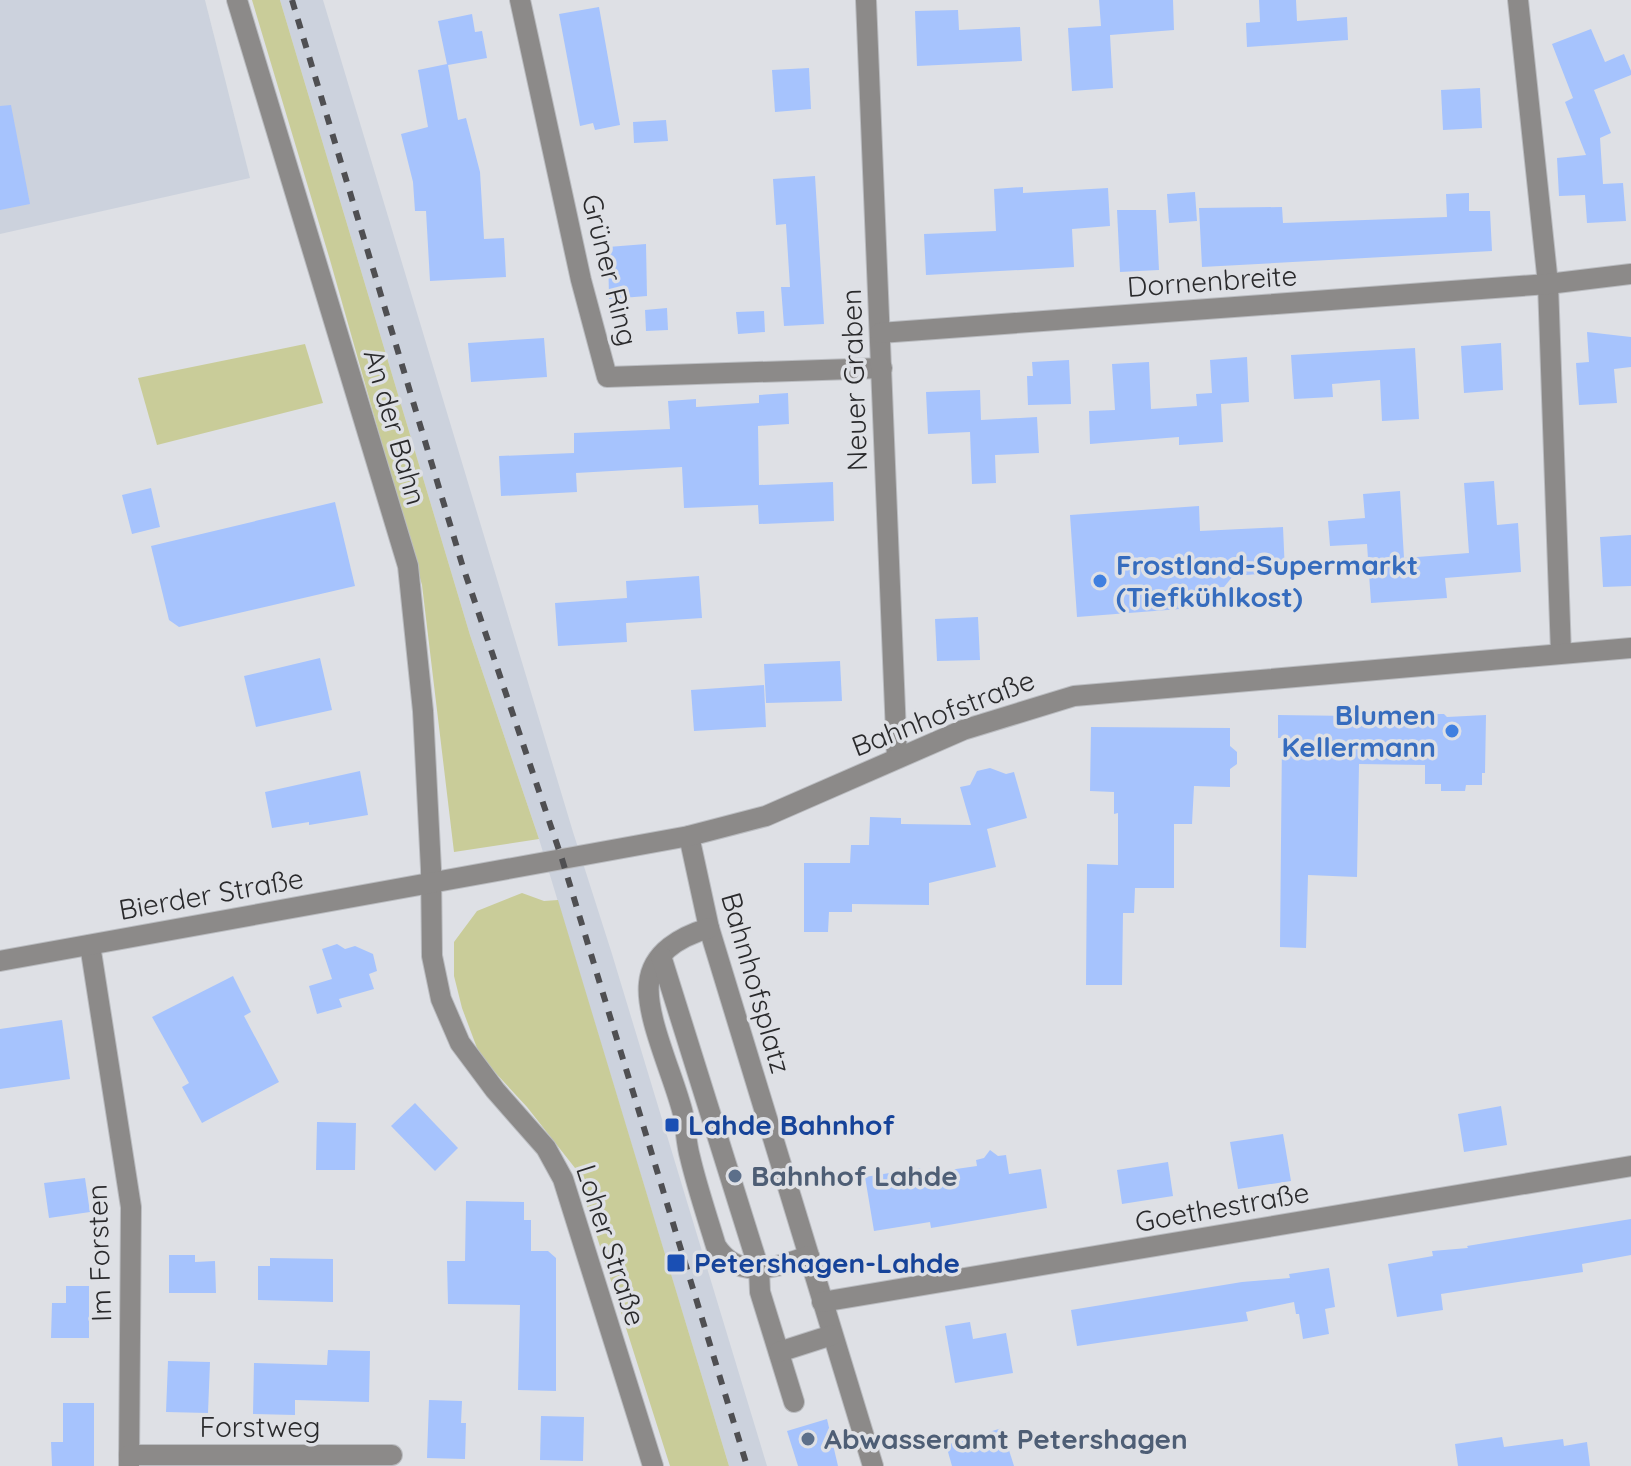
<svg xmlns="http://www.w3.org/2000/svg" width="1631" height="1466" viewBox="0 0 1631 1466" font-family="Quicksand,sans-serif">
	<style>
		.built { fill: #ccd2dd }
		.green { fill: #c9cc99 }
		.building { fill: #a6c3fd }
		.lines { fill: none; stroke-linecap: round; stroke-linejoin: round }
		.minor-casing { stroke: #babcc0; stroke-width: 22 }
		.minor { stroke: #8c8a89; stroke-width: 20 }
		.rail { stroke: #4f4f52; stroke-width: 6; stroke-dasharray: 10 10; stroke-linecap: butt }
		.shop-dot { fill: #3f7fe0; stroke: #dee0e5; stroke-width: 3 }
		.transit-dot { fill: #1a4fb4; stroke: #dee0e5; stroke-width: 3 }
		.service-dot { fill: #5c6f8a; stroke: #dee0e5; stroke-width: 3 }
		.labels { text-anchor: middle; stroke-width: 7; stroke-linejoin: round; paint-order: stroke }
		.street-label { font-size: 28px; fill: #2a2a2c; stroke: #dee0e5 }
		.shop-label { font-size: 28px; font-weight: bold; fill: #366cbe; stroke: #dee0e5; text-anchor: start }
		.transit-label { font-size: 28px; font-weight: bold; fill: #164399; stroke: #dee0e5; text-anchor: start }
		.service-label { font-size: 28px; font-weight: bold; fill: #4e5e75; stroke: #dee0e5; text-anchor: start }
	</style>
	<rect width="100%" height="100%" fill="#dee0e5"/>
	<!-- built -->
	<g class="built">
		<polygon points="0,0 205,0 250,178 0,234"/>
		<polygon points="280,0 323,0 573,832 612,954 767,1466 729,1466 539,839 470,635"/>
	</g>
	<!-- green -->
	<g class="green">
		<polygon points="252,0 280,0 470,635 539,839 454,852 422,585 330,260"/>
		<polygon points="305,344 323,403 157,445 138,378"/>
		<polygon points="522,893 544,901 558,900 729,1466 670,1466 575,1168 527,1107 480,1056 462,1008 454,976 454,942 477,911"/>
	</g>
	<!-- building -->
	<g class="building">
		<polygon points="1099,0 1173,0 1174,30 1110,35 1113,88 1072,91 1068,28 1101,26"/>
		<polygon points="1259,0 1296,0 1297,21 1347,17 1348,40 1247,47 1246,23 1260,22"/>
		<polygon points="599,7 620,125 595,130 593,123 580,126 559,14"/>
		<polygon points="958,10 959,30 1020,27 1022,61 917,66 915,11"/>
		<polygon points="472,14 475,32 482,31 487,58 448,65 458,120 466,118 480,172 484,239 504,238 506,277 430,281 426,211 415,211 413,182 401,134 428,127 418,70 447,64 438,21"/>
		<polygon points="1591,29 1605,62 1624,54 1631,71 1631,75 1594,90 1611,133 1600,138 1603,184 1623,183 1626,221 1587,223 1585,195 1559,196 1557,158 1586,155 1565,102 1573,98 1552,44"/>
		<polygon points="809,68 811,109 775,112 772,70"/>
		<polygon points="1480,88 1482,128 1443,130 1441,90"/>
		<polygon points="11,105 30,204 0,210 0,106"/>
		<polygon points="666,120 668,141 634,143 633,122"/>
		<polygon points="815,176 824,324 784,326 781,287 790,287 786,224 776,225 773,179"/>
		<polygon points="1023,187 1023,193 1108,188 1110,226 1072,229 1074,267 926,275 924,234 996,231 994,189"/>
		<polygon points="1195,192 1197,221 1169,223 1167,194"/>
		<polygon points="1469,193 1469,211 1490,211 1492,251 1202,267 1199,208 1282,207 1283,223 1447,217 1446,194"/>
		<polygon points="1117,210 1156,210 1159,270 1120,272"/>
		<polygon points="646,244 647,296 609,299 608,247"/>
		<polygon points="667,308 668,330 646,331 645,310"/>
		<polygon points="764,311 765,332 738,334 736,312"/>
		<polygon points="1587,332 1631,337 1631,367 1614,369 1617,403 1579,405 1576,363 1589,362"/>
		<polygon points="544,338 547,377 471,382 468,343"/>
		<polygon points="1501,343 1503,390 1464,393 1461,346"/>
		<polygon points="1415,348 1419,419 1382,421 1380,380 1332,384 1333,397 1294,399 1291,355"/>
		<polygon points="1247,357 1249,402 1221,404 1223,442 1179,445 1179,437 1090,444 1089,411 1115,410 1112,364 1149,362 1151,409 1197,406 1196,394 1212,393 1210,360"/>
		<polygon points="1069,360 1071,404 1028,405 1027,376 1033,376 1032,362"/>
		<polygon points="980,390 981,420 1037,417 1039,453 995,455 996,483 972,484 970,432 928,434 926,392"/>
		<polygon points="788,393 789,424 758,426 759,485 833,482 834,521 759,524 758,505 684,508 682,467 576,473 577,492 501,496 499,456 574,453 574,433 670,429 668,401 696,399 696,407 759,403 759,395"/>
		<polygon points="1494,481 1497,525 1518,523 1521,572 1445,578 1447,598 1371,603 1367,544 1330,546 1328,521 1365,518 1363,494 1400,491 1404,558 1469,553 1464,483"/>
		<polygon points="151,488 160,527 132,534 122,495"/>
		<polygon points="335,502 355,586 179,627 169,620 151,546"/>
		<polygon points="1199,506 1200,531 1283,527 1285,572 1233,576 1224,587 1204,588 1206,607 1077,617 1070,515"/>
		<polygon points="1631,535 1631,586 1603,587 1600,537"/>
		<polygon points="699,576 702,618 626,623 627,642 558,646 555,603 627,598 626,581"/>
		<polygon points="978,617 980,660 937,661 935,619"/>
		<polygon points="320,658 332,710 256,727 244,676"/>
		<polygon points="840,661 842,701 766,703 764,664"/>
		<polygon points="764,685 766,727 694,731 691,690"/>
		<polygon points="1426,714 1444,714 1447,717 1486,715 1485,773 1482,773 1482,785 1466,785 1465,791 1441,791 1441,784 1425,784 1425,765 1359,764 1357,877 1308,875 1306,948 1280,947 1282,738 1278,738 1278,715 1426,717"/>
		<polygon points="1091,727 1230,728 1230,746 1237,752 1237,764 1230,769 1230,787 1194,786 1192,824 1174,824 1174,888 1135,888 1134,913 1123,913 1122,985 1086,985 1087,864 1118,865 1118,813 1114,814 1114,792 1090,791"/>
		<polygon points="990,768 1006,774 1014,772 1027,818 987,829 996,867 929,883 929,905 852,904 852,912 829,912 828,932 804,932 804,863 850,863 851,845 869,845 870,817 901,818 901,824 971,825 960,787 970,785 977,771"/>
		<polygon points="360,771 368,815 309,825 309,822 272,828 265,792"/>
		<polygon points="337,944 345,949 355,946 373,954 377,971 369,974 374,989 339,999 342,1007 317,1014 309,986 332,979 322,949"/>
		<polygon points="233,976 251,1012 244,1016 279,1082 202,1123 182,1087 189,1083 152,1017"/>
		<polygon points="62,1020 70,1079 0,1089 0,1029"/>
		<polygon points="415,1103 458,1148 435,1171 391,1126"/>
		<polygon points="1501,1106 1507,1145 1464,1152 1458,1114"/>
		<polygon points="317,1122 356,1123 355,1170 316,1170"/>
		<polygon points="1283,1134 1291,1181 1238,1189 1230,1142"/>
		<polygon points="990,1150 998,1156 1006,1155 1009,1174 1041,1169 1047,1208 931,1228 930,1222 874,1231 865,1177 920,1168 921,1174 977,1166 976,1160 984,1158"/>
		<polygon points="1168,1162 1173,1196 1122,1204 1117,1170"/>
		<polygon points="85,1178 90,1212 49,1218 44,1183"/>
		<polygon points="466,1201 524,1202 524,1220 531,1220 531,1251 548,1251 556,1258 556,1391 518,1390 520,1305 448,1304 447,1261 465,1261"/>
		<polygon points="1631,1219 1631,1255 1582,1264 1583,1272 1441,1294 1443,1310 1397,1317 1388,1264 1433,1256 1432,1251 1468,1248 1467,1246"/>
		<polygon points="169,1255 195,1255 195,1262 215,1261 216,1293 169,1293"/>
		<polygon points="270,1258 333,1259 333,1302 258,1300 258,1266 270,1266"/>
		<polygon points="1329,1268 1335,1307 1325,1309 1329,1334 1303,1339 1299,1314 1296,1314 1294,1302 1246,1312 1248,1321 1077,1346 1071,1310 1242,1282 1290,1278 1289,1274"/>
		<polygon points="66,1286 89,1286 89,1338 51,1338 52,1303 66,1303"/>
		<polygon points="970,1322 973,1339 1006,1333 1013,1373 955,1383 945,1326"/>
		<polygon points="328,1350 370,1351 369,1402 295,1400 295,1415 253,1414 254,1363 327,1365"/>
		<polygon points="168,1361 210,1362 208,1413 166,1412"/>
		<polygon points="429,1400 462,1401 461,1423 466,1423 465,1459 427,1458"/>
		<polygon points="63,1403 94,1403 94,1466 52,1466 51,1442 63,1442"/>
		<polygon points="541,1416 584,1417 583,1461 540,1460"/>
		<polygon points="827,1419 838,1466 798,1466 787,1431"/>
		<polygon points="1002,1428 1014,1466 952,1466 946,1445"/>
		<polygon points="1502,1437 1504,1447 1563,1439 1564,1446 1587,1442 1590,1466 1458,1466 1455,1444"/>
	</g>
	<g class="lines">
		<defs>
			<g id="minor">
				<polyline points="237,0 408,566 423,711 431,869 432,956 441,999 460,1043 495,1090 546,1148 563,1179 653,1466"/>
				<polyline points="520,0 581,280 607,377 882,368"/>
				<polyline points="866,0 897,758"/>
				<polyline points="1518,0 1548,284 1561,653"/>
				<polyline points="880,333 1548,284 1631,274"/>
				<polyline points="689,836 709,928 873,1466"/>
				<path d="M 709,928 C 682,936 652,952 649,983 C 645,1017 675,1079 683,1114 C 686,1128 686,1143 690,1157 C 697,1187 707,1216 716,1246 C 739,1282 776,1267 809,1256"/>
				<polyline points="90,945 131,1207 129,1466"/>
				<polyline points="661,956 759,1269 760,1292 794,1402"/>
				<polyline points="0,961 689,836 766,816 963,730 1074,696 1631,648"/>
				<polyline points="822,1302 1631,1166"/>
				<polyline points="779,1352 832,1335"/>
				<polyline points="129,1455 392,1455"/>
			</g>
		</defs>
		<!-- minor casing -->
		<use href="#minor" class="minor-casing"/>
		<!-- minor -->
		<use href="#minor" class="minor"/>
		<!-- rail -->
		<polyline class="rail" points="292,0 462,564 562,859 747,1466"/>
	</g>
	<!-- markers -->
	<g class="shop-dot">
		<circle cx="1100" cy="581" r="8"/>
		<circle cx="1452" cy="731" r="8"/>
	</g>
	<g class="transit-dot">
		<rect x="664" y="1117" width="16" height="16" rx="4"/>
		<rect x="666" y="1253" width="20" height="20" rx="4"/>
	</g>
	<g class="service-dot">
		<circle cx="735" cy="1176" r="8"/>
		<circle cx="808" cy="1439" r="8"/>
	</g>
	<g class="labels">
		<!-- street labels -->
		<g class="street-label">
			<text transform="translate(610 270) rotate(76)" y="10">Grüner Ring</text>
			<text transform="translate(1212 281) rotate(-4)" y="10">Dornenbreite</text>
			<text transform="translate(854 380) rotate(-92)" y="10">Neuer Graben</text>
			<text transform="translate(395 427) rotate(74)" y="10">An der Bahn</text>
			<text transform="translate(943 713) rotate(-21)" y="10">Bahnhofstraße</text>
			<text transform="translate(211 894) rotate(-10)" y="10">Bierder Straße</text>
			<text transform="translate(756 983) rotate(74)" y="10">Bahnhofsplatz</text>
			<text transform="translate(1222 1207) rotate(-10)" y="10">Goethestraße</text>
			<text transform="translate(611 1245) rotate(72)" y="10">Loher Straße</text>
			<text transform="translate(99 1253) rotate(-92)" y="10">Im Forsten</text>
			<text x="260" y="1437">Forstweg</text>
		</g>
		<!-- shop labels -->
		<g class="shop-label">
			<text x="1116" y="575">Frostland-Supermarkt<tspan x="1116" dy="32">(Tiefkühlkost)</tspan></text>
			<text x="1436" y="725" text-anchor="end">Blumen<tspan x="1436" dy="32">Kellermann</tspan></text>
		</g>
		<!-- transit labels -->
		<g class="transit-label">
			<text x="688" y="1135">Lahde Bahnhof</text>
			<text x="694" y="1273">Petershagen-Lahde</text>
		</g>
		<!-- service labels -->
		<g class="service-label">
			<text x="751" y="1186">Bahnhof Lahde</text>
			<text x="824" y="1449">Abwasseramt Petershagen</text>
		</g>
	</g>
</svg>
